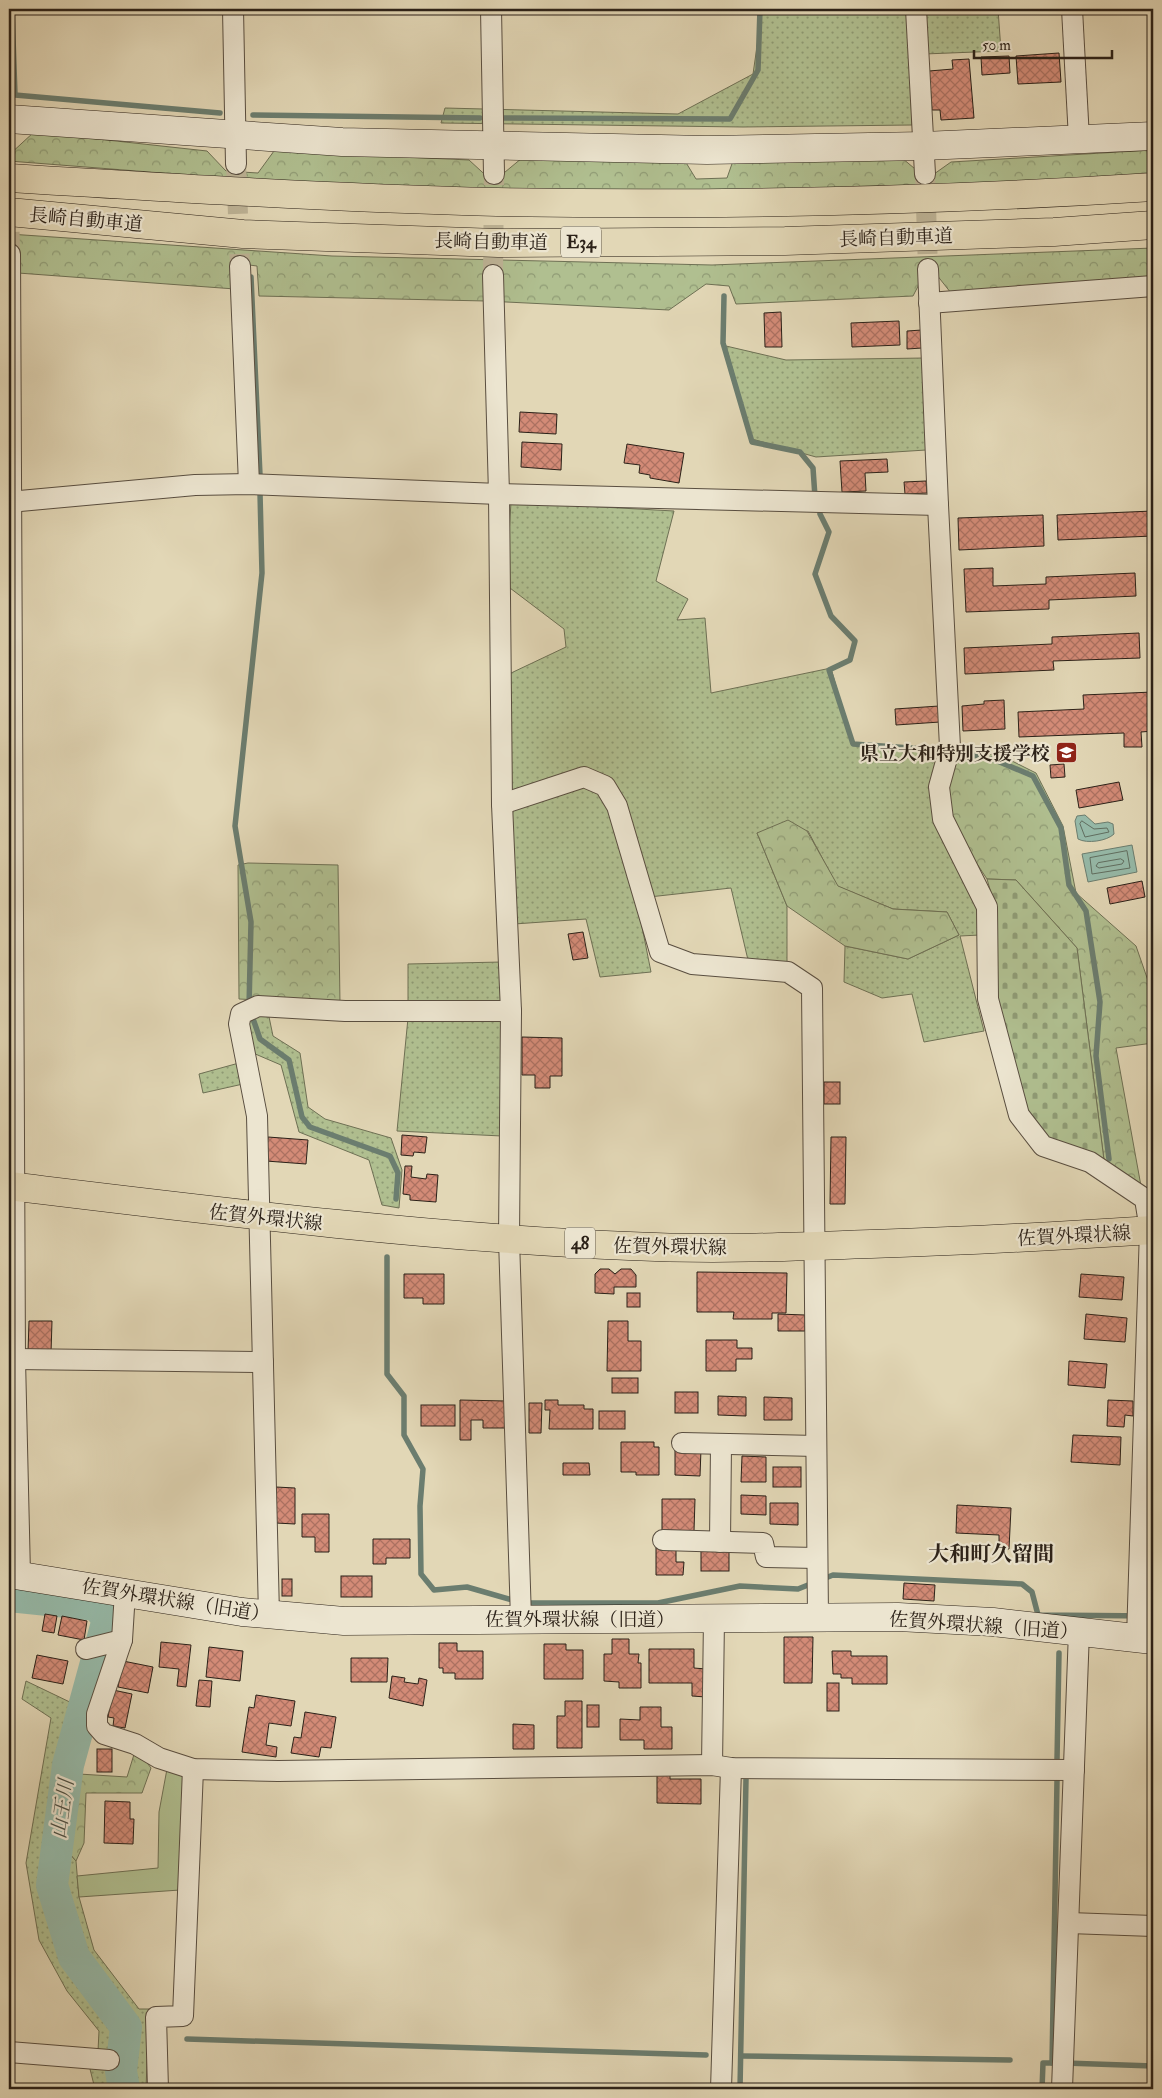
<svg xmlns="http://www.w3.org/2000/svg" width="1162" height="2098" viewBox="0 0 1162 2098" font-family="'IM FELL Double Pica','Noto Serif JP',serif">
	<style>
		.grass { fill: url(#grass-dots); stroke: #6e7054 }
		.forest { fill: url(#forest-crowns); stroke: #6e7054 }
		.cemetery { fill: url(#cemetery-stones); stroke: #6e7054 }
		.garden { fill: #b0bf90; stroke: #6e7054 }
		.water { fill: #96baa9; stroke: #6b7d6f }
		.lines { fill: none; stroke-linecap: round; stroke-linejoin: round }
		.shore { stroke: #606e60; stroke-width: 1 }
		.stream { stroke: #6b7d6f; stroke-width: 5.5 }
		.river { stroke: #96baa9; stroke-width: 32 }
		.building { fill: url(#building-cross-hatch); stroke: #2b2118 }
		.street-tunnel { stroke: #bdb396; stroke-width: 20; stroke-dasharray: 20 10; stroke-linecap: butt }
		.street-casing { stroke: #594e40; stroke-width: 22 }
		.secondary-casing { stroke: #2b2118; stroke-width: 29 }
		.primary-casing { stroke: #2b2118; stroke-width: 29 }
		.highway-casing { stroke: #2b2118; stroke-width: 29 }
		.street { stroke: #ece5d0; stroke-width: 20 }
		.secondary { stroke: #ece5d0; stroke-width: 28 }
		.primary { stroke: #e2d7b6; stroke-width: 28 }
		.highway { stroke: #e2d7b6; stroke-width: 28 }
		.labels { text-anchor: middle; stroke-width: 4.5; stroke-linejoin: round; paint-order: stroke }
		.shield { fill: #ece5d0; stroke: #655c4f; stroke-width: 1 }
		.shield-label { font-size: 18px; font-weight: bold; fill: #2b2118 }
		.street-label { font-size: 19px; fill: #2b2118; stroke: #ece5d0 }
		.poi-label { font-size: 19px; font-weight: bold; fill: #2b2118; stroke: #ece5d0; text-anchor: end }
		.water-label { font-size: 20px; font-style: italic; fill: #4b4f44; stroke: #ece5d0 }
		.quarter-label { font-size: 21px; font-weight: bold; fill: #2b2118; stroke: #ece5d0 }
	</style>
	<defs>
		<pattern id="grass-dots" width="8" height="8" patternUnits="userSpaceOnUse" patternTransform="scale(1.25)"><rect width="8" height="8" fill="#b0bf90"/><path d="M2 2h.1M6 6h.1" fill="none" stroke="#8f9b75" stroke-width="1.8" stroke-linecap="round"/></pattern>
		<pattern id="forest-crowns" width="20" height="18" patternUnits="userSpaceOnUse" patternTransform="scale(1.25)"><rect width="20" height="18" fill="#b0bf90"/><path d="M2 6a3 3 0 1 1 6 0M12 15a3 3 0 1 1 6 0" fill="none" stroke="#8f9b75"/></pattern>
		<pattern id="cemetery-stones" width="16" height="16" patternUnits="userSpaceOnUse" patternTransform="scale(1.25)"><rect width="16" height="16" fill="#b0bf90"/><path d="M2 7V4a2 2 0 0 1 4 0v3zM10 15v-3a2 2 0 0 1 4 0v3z" fill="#8f9b75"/></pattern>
		<pattern id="building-cross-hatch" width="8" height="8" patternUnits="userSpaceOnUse" patternTransform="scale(1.25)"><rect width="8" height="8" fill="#d38b77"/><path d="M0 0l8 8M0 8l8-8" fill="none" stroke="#ab7161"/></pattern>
	</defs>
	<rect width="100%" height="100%" fill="#e2d7b6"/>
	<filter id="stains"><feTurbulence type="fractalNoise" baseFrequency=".004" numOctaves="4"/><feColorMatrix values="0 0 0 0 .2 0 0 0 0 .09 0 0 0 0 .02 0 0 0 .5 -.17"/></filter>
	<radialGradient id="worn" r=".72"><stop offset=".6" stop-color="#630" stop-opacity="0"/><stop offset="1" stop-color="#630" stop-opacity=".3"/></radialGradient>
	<!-- grass -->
	<g class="grass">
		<polygon points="824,9 908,9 912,125 743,127 441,123 445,108 678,114 753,74 762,12"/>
		<polygon points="922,9 998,9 1001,51 924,54"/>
		<polygon points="726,346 786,360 924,358 926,450 816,457 752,439"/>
		<polygon points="511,502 674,511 656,581 688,599 677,620 705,618 711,693 831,668 852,744 940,752 979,911 980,935 960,936 984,1031 924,1042 912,994 882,998 844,982 845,946 908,959 959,935 947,912 893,909 837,886 808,831 757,833 787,906 787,967 748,960 731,888 649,897 616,796 651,972 600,977 586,919 514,924 509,674 566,647 564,629 506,585"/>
		<polygon points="502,962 502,1008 408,1006 408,964"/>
		<polygon points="268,1012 273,1036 300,1053 308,1107 325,1119 391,1138 402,1170 399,1208 382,1205 369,1160 299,1132 281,1065 253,1053 244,1022"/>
		<polygon points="502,1017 502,1136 397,1131 408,1018"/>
		<polygon points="239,1063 243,1084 203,1093 199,1074"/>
		<polygon points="26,1681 76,1705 45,1834 45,1878 62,1949 118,2025 115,2089 95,2089 90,2069 98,2051 99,2031 67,1991 39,1940 26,1863 51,1718 22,1699"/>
		<polygon points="64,1847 76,1861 79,1897 94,1950 139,2009 149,2009 146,2089 132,2089 129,2077 132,2029 82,1958 59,1884"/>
	</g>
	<!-- forest -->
	<g class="forest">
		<polygon points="34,132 207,151 226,171 258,173 274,151 469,160 493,182 522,158 685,161 696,179 727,178 734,158 902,158 927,179 951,162 1153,150 1153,177 996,187 602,193 341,187 9,161 9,155"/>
		<polygon points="9,234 332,256 712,265 1153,248 1153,277 951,293 929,265 913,296 736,304 729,286 706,284 669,310 486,301 259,296 257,266 234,263 235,289 18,273 9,258"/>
		<polygon points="958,751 1000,755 1036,773 1063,826 1076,893 1136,946 1153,995 1153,1043 1116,1048 1141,1186 1104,1160 1077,948 1016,880 987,879 948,820 943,785"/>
		<polygon points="788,820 807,831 838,886 893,909 947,912 959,935 908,959 845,946 787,906 757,833"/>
		<polygon points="248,863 338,865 340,1004 239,999 238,865"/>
		<polygon points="136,1748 151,1768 142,1793 86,1793 84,1843 76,1861 64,1847 79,1774 127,1777"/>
	</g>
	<!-- cemetery -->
	<polygon class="cemetery" points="987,879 1016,880 1077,948 1104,1160 1047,1141 1024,1108 994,996 993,900"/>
	<!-- garden -->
	<polygon class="garden" points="167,1769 186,1774 180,1890 79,1897 77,1876 158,1868 159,1812"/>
	<!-- water -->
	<g class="water">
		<path d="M 1085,815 L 1095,824 L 1108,822 L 1113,824 L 1114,834 C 1107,841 1087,844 1078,839 L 1075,821 L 1077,816 Z"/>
		<polygon points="1132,845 1137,872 1088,882 1082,854"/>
	</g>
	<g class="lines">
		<!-- shore -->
		<g class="shore">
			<polygon points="1082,821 1094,829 1107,828 1109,832 1085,837 1080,824"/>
			<polygon points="1127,851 1130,868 1092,874 1090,858"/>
			<polygon points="1121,859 1124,861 1122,864 1099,868 1096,866 1098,863"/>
		</g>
		<!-- stream -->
		<g class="stream">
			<polyline points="12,9 15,95 220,113"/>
			<polyline points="253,115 480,118"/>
			<polyline points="504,118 730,119 758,70 760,9"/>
			<polyline points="251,277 260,475"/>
			<polyline points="724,296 723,343 752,442 800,452 813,468 815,497"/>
			<polyline points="260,493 262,573 235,826 251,922 249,1007 260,1039 289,1060 302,1117 310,1127 390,1156 398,1173 396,1199"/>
			<polyline points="820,514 829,532 815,574 831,616 855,641 850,660 829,670 853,744 940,750"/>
			<polyline points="958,752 995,760 1033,776 1061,828 1069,885 1086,911 1100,1002 1096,1056 1109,1159"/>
			<polyline points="387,1257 387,1374 404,1396 404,1435 423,1469 420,1506 421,1574 434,1590 467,1587 516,1601"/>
			<polyline points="525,1603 658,1603 740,1586 798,1589 833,1575 1022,1584 1032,1592 1038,1615 1153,1616"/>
			<polyline points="1057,1760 1059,1653"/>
			<polyline points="187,2039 706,2055"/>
			<polyline points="741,2056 1010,2060"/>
			<polyline points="1052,2063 1057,1781"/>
			<polyline points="1065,2063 1153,2066"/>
			<polyline points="740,2089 746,1779"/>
			<polyline points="1042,2089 1043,2063 1054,2063"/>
		</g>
		<!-- river -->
		<polyline class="river" points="9,1596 97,1605 108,1619 68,1765 52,1885 74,1957 126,2027 121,2071 124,2089"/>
	</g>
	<!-- building -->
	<g class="building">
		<polygon points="1059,53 1061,82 1018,84 1016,56"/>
		<polygon points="1009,56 1010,73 982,75 981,57"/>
		<polygon points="969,59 974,118 941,120 940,110 932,110 929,71 953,69 952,60"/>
		<polygon points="781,312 782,347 765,347 764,313"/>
		<polygon points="899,321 900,345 852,347 851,323"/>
		<polygon points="922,330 922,348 907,349 907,331"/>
		<polygon points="520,412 557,414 556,434 519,432"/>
		<polygon points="522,442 562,444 561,470 521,467"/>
		<polygon points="627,444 684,453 679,483 650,478 650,475 639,473 640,465 624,463"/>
		<polygon points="887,459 888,472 865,473 866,491 842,492 840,461"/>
		<polygon points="926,481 927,493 905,494 904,482"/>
		<polygon points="1153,511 1153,536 1058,540 1057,515"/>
		<polygon points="1043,515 1044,546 959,550 958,518"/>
		<polygon points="993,568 993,586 1046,584 1046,577 1135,573 1136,596 1049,600 1049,609 966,612 964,569"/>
		<polygon points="1139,633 1140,658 1053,661 1054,670 965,674 964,648 1052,644 1052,637"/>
		<polygon points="1153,692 1153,731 1141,732 1142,747 1124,747 1124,733 1019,737 1018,712 1084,709 1083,695"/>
		<polygon points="1004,700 1005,729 963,731 962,706 984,704 984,701"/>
		<polygon points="939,706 940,722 896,725 895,709"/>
		<polygon points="1064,764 1065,777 1051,778 1050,765"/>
		<polygon points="1119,782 1123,800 1079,808 1076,790"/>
		<polygon points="1142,881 1145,897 1110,904 1107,888"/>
		<polygon points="583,932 588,958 573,960 568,934"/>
		<polygon points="522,1037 562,1038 562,1076 550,1076 550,1088 535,1088 535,1075 522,1075"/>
		<rect x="824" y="1082" width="16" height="22"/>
		<polygon points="402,1135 427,1137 425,1153 414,1152 413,1156 401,1155"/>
		<polygon points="268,1137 308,1140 306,1164 266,1161"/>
		<polygon points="831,1137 846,1137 845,1204 830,1204"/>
		<polygon points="405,1166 412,1166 411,1177 426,1179 427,1174 438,1175 436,1202 410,1200 410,1195 403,1194"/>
		<polygon points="600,1269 609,1269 615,1274 621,1269 631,1269 636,1275 636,1287 614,1287 614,1294 595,1293 595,1274"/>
		<polygon points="697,1272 787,1273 786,1313 772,1313 772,1319 733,1319 734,1312 697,1312"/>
		<polygon points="404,1274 444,1274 444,1304 423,1304 423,1298 404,1298"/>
		<polygon points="1081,1274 1124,1277 1122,1300 1079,1297"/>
		<rect x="627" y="1293" width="13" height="14"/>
		<polygon points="778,1314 805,1315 805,1331 778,1331"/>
		<polygon points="1086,1314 1127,1318 1125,1342 1084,1339"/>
		<polygon points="29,1321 52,1321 51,1353 28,1352"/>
		<polygon points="608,1321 628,1321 628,1341 641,1341 641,1371 607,1371"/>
		<polygon points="706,1340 737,1340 737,1348 752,1348 752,1359 736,1359 736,1371 706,1371"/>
		<polygon points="1069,1361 1107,1364 1105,1388 1068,1385"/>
		<rect x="612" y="1378" width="26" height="15"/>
		<rect x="675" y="1392" width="23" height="21"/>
		<polygon points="718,1396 746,1397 746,1416 718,1415"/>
		<polygon points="764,1397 792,1398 792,1420 764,1420"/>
		<polygon points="460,1400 506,1401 505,1428 483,1428 483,1420 471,1420 471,1440 460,1440"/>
		<polygon points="545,1400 558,1400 558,1405 584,1405 584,1409 593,1409 593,1429 549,1429 550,1410 545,1410"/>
		<polygon points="1108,1400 1133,1401 1133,1416 1125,1415 1124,1427 1107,1426"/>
		<polygon points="529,1403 542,1403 541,1433 529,1433"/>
		<rect x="421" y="1405" width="34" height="21"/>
		<rect x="599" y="1411" width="26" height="18"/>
		<polygon points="1073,1435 1121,1437 1120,1465 1071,1462"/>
		<polygon points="621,1442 654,1442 654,1447 659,1447 659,1475 636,1475 636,1472 621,1472"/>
		<polygon points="675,1448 701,1449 700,1476 675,1475"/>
		<polygon points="742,1456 766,1457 766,1482 741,1482"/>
		<polygon points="563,1463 589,1463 590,1475 563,1475"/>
		<rect x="773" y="1467" width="28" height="20"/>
		<polygon points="276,1487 295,1488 295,1524 276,1523"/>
		<polygon points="741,1495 766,1496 766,1515 741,1514"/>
		<polygon points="662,1499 695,1499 694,1531 662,1530"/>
		<polygon points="770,1503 798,1503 798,1525 770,1524"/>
		<polygon points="957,1505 1011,1508 1009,1549 999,1548 999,1535 956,1533"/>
		<polygon points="302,1514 329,1514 329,1552 315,1552 315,1537 302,1537"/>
		<polygon points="373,1539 410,1539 410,1558 386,1558 386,1564 373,1564"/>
		<polygon points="656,1548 676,1548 676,1562 684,1562 683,1575 656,1575"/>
		<rect x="701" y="1548" width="28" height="23"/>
		<rect x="341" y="1576" width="31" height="21"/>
		<rect x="282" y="1579" width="10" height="17"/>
		<polygon points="904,1583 935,1585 934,1601 903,1599"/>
		<polygon points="45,1614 57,1616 54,1633 42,1631"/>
		<polygon points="62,1616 87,1621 84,1640 58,1635"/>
		<polygon points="784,1637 813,1637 812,1683 784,1683"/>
		<polygon points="612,1639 629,1639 629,1654 639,1654 638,1663 641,1663 641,1688 619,1688 619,1682 604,1681 604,1654 612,1654"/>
		<polygon points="161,1642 191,1645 186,1687 177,1686 179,1669 159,1667"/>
		<polygon points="439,1643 457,1643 457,1651 483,1651 483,1679 455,1679 455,1673 443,1673 443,1668 439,1668"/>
		<polygon points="544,1644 566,1644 566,1650 583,1650 583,1679 544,1679"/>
		<polygon points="209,1647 243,1651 240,1681 206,1677"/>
		<polygon points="649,1649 694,1649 694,1668 706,1669 706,1697 692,1696 692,1683 649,1683"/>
		<polygon points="832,1651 851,1651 851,1656 887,1656 887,1684 852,1684 852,1678 841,1678 841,1674 833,1674"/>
		<polygon points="37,1655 68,1661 63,1684 32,1678"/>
		<polygon points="351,1658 388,1658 387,1682 351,1682"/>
		<polygon points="123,1661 153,1667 148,1693 118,1687"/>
		<polygon points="392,1676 405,1678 404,1682 418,1684 419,1678 427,1680 423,1706 389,1698"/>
		<polygon points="199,1680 212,1681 210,1707 196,1706"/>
		<rect x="827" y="1683" width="12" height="28"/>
		<polygon points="113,1690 132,1694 125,1728 113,1726 114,1718 108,1717"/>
		<polygon points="256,1695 295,1701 291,1726 269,1723 266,1745 277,1747 276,1757 242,1752 249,1707 254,1708"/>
		<polygon points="565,1701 582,1701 582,1748 557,1748 557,1716 565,1716"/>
		<rect x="587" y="1705" width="12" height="22"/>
		<polygon points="640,1707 661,1707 661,1727 672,1727 672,1749 644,1749 644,1740 620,1740 620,1719 640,1720"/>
		<polygon points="305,1712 336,1717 331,1748 321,1747 319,1757 291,1753 294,1737 301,1738"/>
		<polygon points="513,1724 534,1725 534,1749 513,1749"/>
		<rect x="97" y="1749" width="15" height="23"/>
		<polygon points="657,1775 670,1775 670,1779 701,1779 701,1804 657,1803"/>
		<polygon points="105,1801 130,1802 130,1819 134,1819 133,1844 104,1843"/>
	</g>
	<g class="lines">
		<!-- street-tunnel -->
		<g class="street-tunnel">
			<polyline points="236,164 240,266"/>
			<polyline points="925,174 928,269"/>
			<polyline points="9,202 10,254"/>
			<polyline points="493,275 494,174"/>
		</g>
		<defs>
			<g id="street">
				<polyline points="233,9 236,164"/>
				<polyline points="491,9 494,174"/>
				<polyline points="916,9 925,174"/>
				<polyline points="1072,9 1079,139"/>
				<polyline points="10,254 15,1359 20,1575"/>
				<polyline points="240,266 249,484"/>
				<polyline points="493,275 499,494 502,804 511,1011 509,1239 521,1619"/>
				<polyline points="929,303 1153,286"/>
				<polyline points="9,502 195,485 249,484 499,494 938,505 928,269"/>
				<polyline points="938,505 950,747 939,787 943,819 987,907 988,999 1019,1115 1043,1146 1090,1162 1145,1199 1150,1230 1137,1638"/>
				<polyline points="502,804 584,777 605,786 617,806 660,952 692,964 788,972 812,988 818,1617"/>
				<polyline points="15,1359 263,1362"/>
				<polyline points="682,1443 816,1446"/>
				<polyline points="663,1540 763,1543 766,1557 817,1558"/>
				<polyline points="720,1542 721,1444"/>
				<polyline points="125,1592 122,1640 97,1714 97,1726 104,1734 135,1744 159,1758 193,1769 278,1771 712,1765 731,1768 1074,1770"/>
				<polyline points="269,1615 257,1116 239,1024 241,1014 258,1006 345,1011 511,1011"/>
				<polyline points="86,1649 122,1640"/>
				<polyline points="712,1765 714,1618"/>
				<polyline points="1069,1923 1153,1926"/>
				<polyline points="9,2052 109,2060"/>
				<polyline points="158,2089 156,2017 183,2016 193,1769"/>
				<polyline points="721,2089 731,1768"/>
				<polyline points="1062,2089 1079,1631"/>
			</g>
			<g id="secondary">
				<polyline points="9,119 342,142 707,150 923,146 1153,136"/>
				<polyline points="9,1574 242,1612 344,1621 898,1617 993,1622 1153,1640"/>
			</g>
			<path id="primary" d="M 9,1186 C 215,1211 421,1237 629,1246 C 709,1250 790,1247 871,1244 C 965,1241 1059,1236 1153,1230"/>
			<g id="highway">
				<path d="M 9,178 C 172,188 334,198 497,202 C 716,206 935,201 1153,187"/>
				<polyline points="9,212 243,234 498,243 785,241 1054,232 1153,225"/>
			</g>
		</defs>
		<!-- street casing -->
		<use href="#street" class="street-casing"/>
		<!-- secondary casing -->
		<use href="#secondary" class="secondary-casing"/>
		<!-- primary casing -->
		<use href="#primary" class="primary-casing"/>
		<!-- highway casing -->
		<use href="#highway" class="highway-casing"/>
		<!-- street -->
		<use href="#street" class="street"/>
		<!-- secondary -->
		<use href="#secondary" class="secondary"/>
		<!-- primary -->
		<use href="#primary" class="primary"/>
		<!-- highway -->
		<use href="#highway" class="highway"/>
	</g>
	<!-- icons -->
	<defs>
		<symbol id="school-square" viewBox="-11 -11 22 22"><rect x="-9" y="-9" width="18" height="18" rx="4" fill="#8f2418" stroke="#ece5d0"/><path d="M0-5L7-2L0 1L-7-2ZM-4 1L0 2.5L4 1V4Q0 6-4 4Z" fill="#fff"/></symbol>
	</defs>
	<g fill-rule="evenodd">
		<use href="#school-square" x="1054" y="740" width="25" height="25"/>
	</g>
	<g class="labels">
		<!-- shield labels -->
		<g class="shield">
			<rect x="561" y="226.5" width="40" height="31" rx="4"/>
			<rect x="565" y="1227.5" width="30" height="31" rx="4"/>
		</g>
		<g class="shield-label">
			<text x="581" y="248">E34</text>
			<text x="580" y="1249">48</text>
		</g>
		<!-- street labels -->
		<g class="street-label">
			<text transform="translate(86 219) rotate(5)" y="7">長崎自動車道</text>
			<text transform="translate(896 237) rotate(-2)" y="7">長崎自動車道</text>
			<text transform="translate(491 241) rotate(1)" y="7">長崎自動車道</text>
			<text transform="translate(266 1217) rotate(6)" y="7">佐賀外環状線</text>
			<text transform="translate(1074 1235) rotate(-3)" y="7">佐賀外環状線</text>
			<text transform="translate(670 1246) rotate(1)" y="7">佐賀外環状線</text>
			<text transform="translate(176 1600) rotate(9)" y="7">佐賀外環状線（旧道）</text>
			<text x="580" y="1626">佐賀外環状線（旧道）</text>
			<text transform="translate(984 1625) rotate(4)" y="7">佐賀外環状線（旧道）</text>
		</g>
		<!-- poi labels -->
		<g class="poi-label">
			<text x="1050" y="760">県立大和特別支援学校</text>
		</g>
		<!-- water labels -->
		<g class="water-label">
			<text transform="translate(62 1809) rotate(-82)" y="7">山王川</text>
		</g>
		<!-- quarter labels -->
		<g class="quarter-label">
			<text x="991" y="1561">大和町久留間</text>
		</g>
	</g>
	<!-- margin -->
	<rect width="1162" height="2098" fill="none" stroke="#e2d7b6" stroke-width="30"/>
	<rect x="10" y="10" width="1142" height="2078" fill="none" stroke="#2b2118" stroke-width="2.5"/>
	<rect x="15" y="15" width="1132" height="2068" fill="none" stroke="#2b2118"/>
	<!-- scale -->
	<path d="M974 50v8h138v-8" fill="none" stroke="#2b2118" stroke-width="2.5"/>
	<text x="982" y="50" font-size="15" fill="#2b2118" stroke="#ece5d0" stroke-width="4" paint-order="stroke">50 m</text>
	<rect width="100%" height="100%" filter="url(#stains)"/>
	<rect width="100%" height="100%" fill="url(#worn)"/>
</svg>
